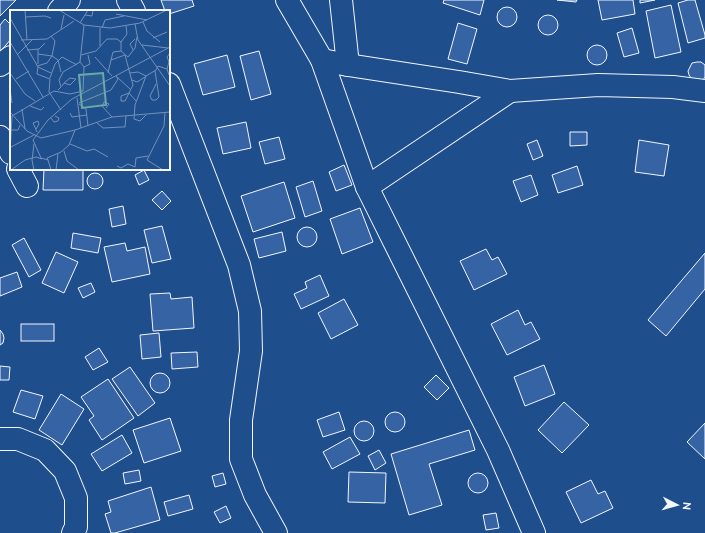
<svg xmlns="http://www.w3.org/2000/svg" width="705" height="533" viewBox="0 0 705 533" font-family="Ubuntu,sans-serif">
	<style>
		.building { fill: #3563a3; stroke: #f2f6ff }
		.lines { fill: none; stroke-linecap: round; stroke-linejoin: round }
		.minor-casing { stroke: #f2f6ff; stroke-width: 24 }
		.minor { stroke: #1f4e8c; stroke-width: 22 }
		.inset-road { fill: none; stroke: #7391ba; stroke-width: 1 }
		.view { fill: #6aa9a8; fill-opacity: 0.15; stroke: #6aa9a8; stroke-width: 2 }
		.inset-edge { fill: none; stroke: #f2f6ff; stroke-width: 2 }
	</style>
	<rect width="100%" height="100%" fill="#1f4e8c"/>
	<!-- building -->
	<g class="building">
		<polygon points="0,0 16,0 0,16"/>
		<polygon points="161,0 192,0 194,6 169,14 169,11 165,11"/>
		<polygon points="444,0 484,0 480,15 443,3"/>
		<polygon points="557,0 577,0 576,2"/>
		<polygon points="598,0 633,0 635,14 602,20"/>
		<polygon points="640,0 655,0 640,3"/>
		<polygon points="688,0 695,0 705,35 705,38 688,43 678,3"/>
		<polygon points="671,5 681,52 655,58 646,11"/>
		<circle cx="507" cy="17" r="10"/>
		<circle cx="548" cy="25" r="10"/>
		<polygon points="5,19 11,25 11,39 0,52 0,25"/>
		<polygon points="458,23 477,29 467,64 448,59"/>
		<polygon points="632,28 639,53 624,57 617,33"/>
		<circle cx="597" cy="55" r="10"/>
		<polygon points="259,51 271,94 251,100 240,56"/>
		<polygon points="227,55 235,87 203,95 194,64"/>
		<polygon points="697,62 701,62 705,65 705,77 703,80 699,81 691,78 689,75 688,71 692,63"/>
		<polygon points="246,122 251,148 223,154 217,128"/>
		<polygon points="570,132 587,132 587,145 570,146"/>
		<polygon points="279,137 285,159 265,164 259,142"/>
		<polygon points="537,140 543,156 533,160 527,144"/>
		<polygon points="639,140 669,145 664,176 635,172"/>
		<polygon points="344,165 352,185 336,191 329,172"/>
		<polygon points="577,166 583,185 558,193 552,175"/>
		<polygon points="44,169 83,169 83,190 43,190"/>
		<polygon points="144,170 149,180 139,185 135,175"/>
		<circle cx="95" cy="181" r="8"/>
		<polygon points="531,175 538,195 521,202 513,181"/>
		<polygon points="313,181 322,211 305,217 296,187"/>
		<polygon points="284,182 295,218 253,232 241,196"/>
		<polygon points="162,191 171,201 162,210 152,200"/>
		<polygon points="123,206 126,224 112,227 109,209"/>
		<polygon points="360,208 373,242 342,254 330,219"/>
		<polygon points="162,226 171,259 152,263 144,230"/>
		<circle cx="307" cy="237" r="10"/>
		<polygon points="282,232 286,251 259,258 254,239"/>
		<polygon points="73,233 101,238 98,253 71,248"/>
		<polygon points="24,238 41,270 29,277 12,245"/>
		<polygon points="125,243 127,251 145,247 150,274 112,282 104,247"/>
		<polygon points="486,249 492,260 498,257 507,274 474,290 460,261"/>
		<polygon points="56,252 78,262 64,293 42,283"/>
		<polygon points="705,253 705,289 666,336 648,320"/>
		<polygon points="17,272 22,287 0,296 0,278"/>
		<polygon points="320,275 329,296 301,309 294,294 307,288 305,282"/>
		<polygon points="91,283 95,292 83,298 78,288"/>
		<polygon points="170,293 171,299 192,297 194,328 153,331 150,294"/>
		<polygon points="344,299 358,325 331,339 318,313"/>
		<polygon points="518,310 525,325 531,322 540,339 507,355 491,324"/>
		<rect x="21" y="324" width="33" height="17"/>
		<polygon points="0,330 3,334 4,338 3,343 0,345"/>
		<polygon points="159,333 161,357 142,359 140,335"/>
		<polygon points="99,348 108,362 93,370 85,357"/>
		<polygon points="197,352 198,367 172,369 171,353"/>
		<polygon points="544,365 555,394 525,406 514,377"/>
		<polygon points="0,366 10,367 9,380 0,380"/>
		<polygon points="130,367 155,403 138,416 112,379"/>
		<circle cx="160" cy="383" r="10"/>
		<polygon points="436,375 449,388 437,400 424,387"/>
		<polygon points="108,379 134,418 102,440 89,420 94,416 81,397"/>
		<polygon points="21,390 43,396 35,419 13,412"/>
		<polygon points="61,394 84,409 62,445 39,430"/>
		<polygon points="564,402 589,425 562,453 538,430"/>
		<polygon points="339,412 345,430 323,437 317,420"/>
		<circle cx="395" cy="422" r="10"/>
		<polygon points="170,418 181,451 144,463 133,430"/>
		<circle cx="364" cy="431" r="10"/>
		<polygon points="705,423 705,459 687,442"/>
		<polygon points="469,430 475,450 429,464 442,505 409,515 391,454"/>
		<polygon points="122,435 132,453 102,471 91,454"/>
		<polygon points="350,437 360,454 332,469 323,452"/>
		<polygon points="379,450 386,463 375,470 368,456"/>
		<polygon points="139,470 141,481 125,484 123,473"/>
		<polygon points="349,472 386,473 385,503 348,502"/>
		<polygon points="223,473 226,484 215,487 212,476"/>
		<circle cx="478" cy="483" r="10"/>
		<polygon points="591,480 598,494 605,491 613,508 581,523 566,492"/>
		<polygon points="151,487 160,520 115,533 111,533 105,514 111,512 108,501"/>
		<polygon points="189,495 193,509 168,516 164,502"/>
		<polygon points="226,506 231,518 220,523 214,512"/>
		<polygon points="496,513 499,528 486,530 483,515"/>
	</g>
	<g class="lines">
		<defs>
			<g id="minor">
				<polyline points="128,0 134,11"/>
				<polyline points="287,0 322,60 367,187 498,450 534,533"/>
				<polyline points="341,0 348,65"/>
				<polyline points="59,11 69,0"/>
				<polyline points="322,60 348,65 459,82 510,91 598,85 673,87 705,91"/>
				<polyline points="0,65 11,57"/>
				<polyline points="169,84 239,265 250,311 251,351 241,420 241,459 255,495 276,533"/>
				<polyline points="0,137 9,149 11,153"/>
				<polyline points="18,169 27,186"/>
				<polyline points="367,187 510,91"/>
				<polyline points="0,439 18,439 45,450 65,471 76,498 76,527 73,533"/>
			</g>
		</defs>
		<!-- minor casing -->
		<use href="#minor" class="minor-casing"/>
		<!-- minor -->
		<use href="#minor" class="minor"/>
	</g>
	<!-- overview -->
	<g transform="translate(10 10)">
		<rect width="160" height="160" fill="#1f4e8c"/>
		<path class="inset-road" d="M 15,0 L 17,30M 49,0 L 74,15 L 100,18 L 130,13 L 157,0M 106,4 L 137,10M 75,5 L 82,6 L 83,0M 15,7 L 35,6 L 41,8M 0,8 L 28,57 L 27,64 L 40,69 L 39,82 L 51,100M 133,12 L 137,21 L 150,32M 70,13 L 78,0M 125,14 L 128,30 L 160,76M 90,18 L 90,36M 92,18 L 95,10 L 114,6M 51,19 L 54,5M 143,28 L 157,22M 11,30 L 37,29 L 64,11M 0,32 L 33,87M 111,32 L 117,24 L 116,16M 132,35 L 158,38M 28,39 L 28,54M 17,40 L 29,39 L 35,33M 123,40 L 120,34 L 125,29M 8,44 L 22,30M 28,44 L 42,46 L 48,50 L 51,62M 71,45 L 86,41 L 97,29 L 107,29 L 111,32 L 111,41 L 118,47M 85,47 L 102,66M 118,47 L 125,38 L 127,27M 101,50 L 103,42 L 111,41M 27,56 L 37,53 L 42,46 L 45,31 L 41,26M 28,57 L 41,63M 74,57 L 80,54 L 78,45M 157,59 L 159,52 L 157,47 L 160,43M 145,61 L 149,87 L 146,90 L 142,90 L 140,86 L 146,74M 0,63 L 15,84 L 25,91M 98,63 L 101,50 L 115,45 L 123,75 L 119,83 L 126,91M 120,63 L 128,62 L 136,66M 107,67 L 120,79M 40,68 L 45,54 L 52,47 L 67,55M 6,69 L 19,61M 122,70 L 127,72 L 135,67M 52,76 L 54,73 L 60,68 L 66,69 L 60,75 L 54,73M 0,79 L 2,93M 48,80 L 51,77 L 49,70 L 53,62 L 70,52M 73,81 L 74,57 L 70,52 L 74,15M 119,83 L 115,91 L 111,91 L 111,86 ZM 67,88 L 71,118M 69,93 L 101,80 L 108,69 L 106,66M 69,94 L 76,99 L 78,116M 20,96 L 31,100 L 34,97M 96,98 L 99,94 L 94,92 L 92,96 L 102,107M 12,99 L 15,119M 0,102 L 17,121 L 31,128 L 65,120 L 102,107 L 160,102M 60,103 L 62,107 L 77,105M 136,105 L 130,111 L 124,109 L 125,95 L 136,66 L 146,60 L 148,56 L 157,59 L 159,65M 41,108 L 44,112 L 48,111 L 49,108 L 45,106M 87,113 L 93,118 L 112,117 L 115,117 L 116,106M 26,119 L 29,114 L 28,111 L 23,113 L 27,122M 1,120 L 8,120 L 10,115M 24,134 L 22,150 L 24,160M 60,134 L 77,141 L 84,139 L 98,147M 1,137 L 24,125M 54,141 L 57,151 L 69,160M 0,143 L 2,106 L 44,81 L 60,84 L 73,81M 38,150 L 37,148 L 51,142 L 59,135 L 65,120M 107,156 L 111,158 L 118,154 L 125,157 L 126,148 L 138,146M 1,160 L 15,150 L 26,147 L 32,149M 41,160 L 38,150 L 31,148 L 23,130 L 38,110 L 62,89 L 160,37M 46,160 L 48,144M 153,160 L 137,150 L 154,116 L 155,102"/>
		<path class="view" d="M 93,63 L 96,95 L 72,98 L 69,65 Z"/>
		<rect width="160" height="160" class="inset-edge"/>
	</g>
	<!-- north arrow -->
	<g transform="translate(677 505) rotate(96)" stroke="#1f4e8c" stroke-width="3" paint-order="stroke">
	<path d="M0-3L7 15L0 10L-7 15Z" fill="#f2f6ff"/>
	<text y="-6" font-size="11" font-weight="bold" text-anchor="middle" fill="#f2f6ff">N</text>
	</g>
</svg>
